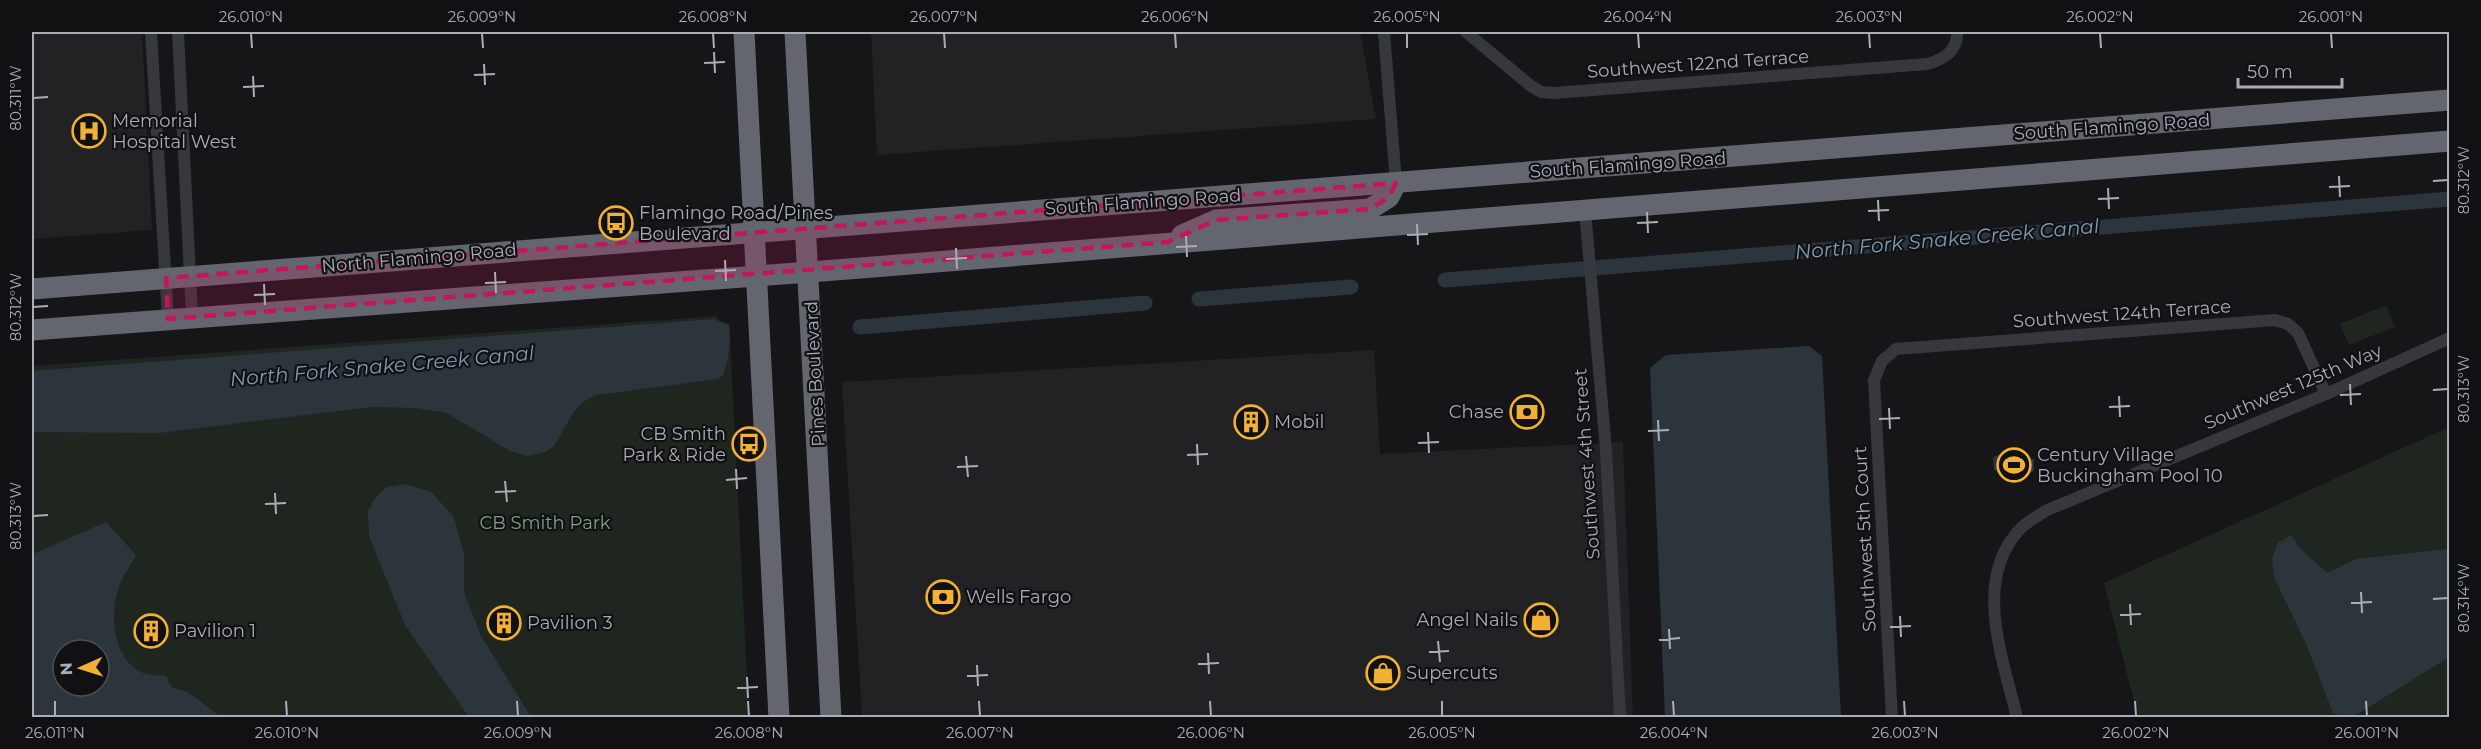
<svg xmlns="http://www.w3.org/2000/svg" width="2481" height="749" viewBox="0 0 2481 749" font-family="Montserrat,sans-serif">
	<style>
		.built { fill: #222225 }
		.green { fill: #1e261f; fill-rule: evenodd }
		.water { fill: #2c353c; fill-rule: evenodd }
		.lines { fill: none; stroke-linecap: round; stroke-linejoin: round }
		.canal { stroke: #2c353c; stroke-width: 15 }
		.street { stroke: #37383d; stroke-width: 12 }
		.highway { stroke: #63666e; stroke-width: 21 }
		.marked { fill: #c2185b; fill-opacity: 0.2; stroke: #c2185b; stroke-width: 4.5; stroke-dasharray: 12 8; stroke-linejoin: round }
		.ticks { fill: none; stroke: #a8adb8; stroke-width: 2 }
		.labels { text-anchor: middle; stroke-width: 4.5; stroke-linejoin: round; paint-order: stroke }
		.street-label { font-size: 18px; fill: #a8adb8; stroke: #111113 }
		.poi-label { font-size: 18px; fill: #a8adb8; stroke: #111113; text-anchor: start }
		.park-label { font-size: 18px; fill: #7fa381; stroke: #111113 }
		.water-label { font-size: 20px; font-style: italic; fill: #7f9bb3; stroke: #111113 }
		.neatline { fill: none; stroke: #a8adb8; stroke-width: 2 }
		.ticks-label { font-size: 15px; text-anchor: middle; fill: #a8adb8 }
	</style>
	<rect width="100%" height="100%" fill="#161618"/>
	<!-- built -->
	<g class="built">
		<polygon points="32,32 142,32 152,230 32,239"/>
		<polygon points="871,32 1360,32 1376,119 877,155"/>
		<polygon points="1374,350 1380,454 1623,442 1633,717 862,717 842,382"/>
	</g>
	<!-- green -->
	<g class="green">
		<polygon points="2386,305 2395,327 2349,345 2340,324"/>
		<path d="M 717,316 L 730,338 L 749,717 L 32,718 L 32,366 ZM 63,650 L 99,650 L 99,686 L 63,686 Z"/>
		<polygon points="2449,427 2449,717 2138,717 2104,583"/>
	</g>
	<!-- water -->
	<g class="water">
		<path d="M 714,319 L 729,325 C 732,343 728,359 723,375 L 718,379 L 596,395 L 583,402 L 574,411 L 554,446 L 546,452 L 527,456 L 510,451 L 447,413 L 415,408 L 371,407 L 159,433 L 32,432 L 32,371 Z"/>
		<polygon points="1809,346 1822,356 1841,717 1665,717 1650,368 1666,355"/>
		<polygon points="2013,450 2016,455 2034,459 2034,471 2015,479 2011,473 1994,470 1993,457"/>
		<polygon points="405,484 431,492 454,517 464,554 464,592 481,636 531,717 469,717 405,625 369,536 368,511 375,498 387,487"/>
		<path d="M 106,522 L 136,555 C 131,564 124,574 120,584 C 109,611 112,660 143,673 C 149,676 159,675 166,676 L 172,688 L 188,692 L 221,717 L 32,717 L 33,554 ZM 63,650 L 99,650 L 99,686 L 63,686 Z"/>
		<polygon points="2291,535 2300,548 2327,573 2356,559 2449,549 2449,657 2353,717 2343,717 2333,713 2307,646 2274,577 2272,559 2278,543"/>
	</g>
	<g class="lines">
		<!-- canal -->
		<g class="canal">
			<polyline points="1445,280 2450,199"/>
			<polyline points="1199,299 1351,287"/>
			<polyline points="860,327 1145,303"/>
		</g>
		<!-- street -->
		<g class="street">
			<polyline points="151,32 168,319"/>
			<polyline points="178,32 192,317"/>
			<polyline points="1384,32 1396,183"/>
			<path d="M 1466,32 L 1531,86 L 1541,92 L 1554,93 L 1927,64 C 1943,60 1958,51 1957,32"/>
			<polyline points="1585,210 1606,450 1620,718"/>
			<polyline points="1892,718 1874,380 1882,361 1896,349 2275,320 2288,324 2298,333 2326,394"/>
			<path d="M 2017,718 C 2003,658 1971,578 2022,527 C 2029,521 2038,516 2045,511 L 2326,394 L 2450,338"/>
		</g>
		<!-- highway -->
		<g class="highway">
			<polyline points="744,32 779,718"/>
			<polyline points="795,32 831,718"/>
			<polyline points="1182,235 1216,220 1370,209 1389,197 1396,183"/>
			<polyline points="32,289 2450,100"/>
			<polyline points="32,330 810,272 2450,141"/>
		</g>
	</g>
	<!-- marked area -->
	<path class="marked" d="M 1396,183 L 1389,197 L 1370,209 L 1216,220 L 1168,242 L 168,319 L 166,278 Z"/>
	<!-- ticks -->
	<path class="ticks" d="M 251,33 L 252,48M 482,33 L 483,48M 713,33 L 714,48M 944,33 L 945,48M 1175,33 L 1176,48M 1407,33 L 1407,48M 1638,33 L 1639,48M 1869,33 L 1870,48M 2100,33 L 2101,48M 2331,33 L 2332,48M 714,52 L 715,73M 704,63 L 725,62M 484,64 L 485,85M 474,75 L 495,74M 253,76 L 254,97M 243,87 L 264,86M 33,98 L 48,97M 2339,176 L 2340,197M 2433,181 L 2448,180M 2329,187 L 2350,186M 2108,188 L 2109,209M 2098,199 L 2119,198M 1878,200 L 1879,221M 1868,211 L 1889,210M 1647,212 L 1648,233M 1637,223 L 1658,222M 1417,224 L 1418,245M 1407,235 L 1428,234M 1186,236 L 1187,257M 1176,247 L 1197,246M 956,248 L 957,269M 946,259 L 967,258M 725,260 L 726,281M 715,271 L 736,270M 495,272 L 496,293M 485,283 L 506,282M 264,284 L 265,305M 254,295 L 275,294M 33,307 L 48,306M 2350,384 L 2351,405M 2433,390 L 2448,389M 2340,395 L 2361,394M 2119,396 L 2120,417M 2109,407 L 2130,406M 1889,408 L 1890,429M 1879,419 L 1900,418M 1658,420 L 1659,441M 1648,431 L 1669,430M 1428,432 L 1429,453M 1418,443 L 1439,442M 1197,444 L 1198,465M 1187,455 L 1208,454M 966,456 L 968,477M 957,467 L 978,466M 736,469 L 737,489M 726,480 L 747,478M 505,481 L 507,502M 495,492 L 516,491M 275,493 L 276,514M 265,504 L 286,503M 33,516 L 48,515M 2361,592 L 2362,613M 2433,599 L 2448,598M 2351,603 L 2372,602M 2130,604 L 2131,625M 2120,615 L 2141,614M 1900,616 L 1901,637M 1890,627 L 1911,626M 1669,629 L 1670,649M 1659,640 L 1680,638M 1438,641 L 1440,662M 1429,652 L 1449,651M 1208,653 L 1209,674M 1198,664 L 1219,663M 977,665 L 978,686M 967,676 L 988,675M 747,677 L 748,698M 737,688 L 758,687M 55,701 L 55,716M 286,701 L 287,716M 517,701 L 518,716M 748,701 L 749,716M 979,701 L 980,716M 1210,701 L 1211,716M 1442,701 L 1442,716M 1673,701 L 1674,716M 1904,701 L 1905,716M 2135,701 L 2136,716M 2366,701 L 2367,716"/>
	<!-- icons -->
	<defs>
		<symbol id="hospital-ring" viewBox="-11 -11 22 22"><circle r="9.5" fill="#111113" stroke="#f2b134" stroke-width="1.5"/><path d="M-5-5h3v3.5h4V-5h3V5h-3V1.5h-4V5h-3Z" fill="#f2b134"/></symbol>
		<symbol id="bus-ring" viewBox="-11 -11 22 22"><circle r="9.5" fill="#111113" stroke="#f2b134" stroke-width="1.5"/><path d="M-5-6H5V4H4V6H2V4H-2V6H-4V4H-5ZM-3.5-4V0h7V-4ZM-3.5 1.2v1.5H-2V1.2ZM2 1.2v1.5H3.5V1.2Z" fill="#f2b134"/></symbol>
		<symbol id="bank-ring" viewBox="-11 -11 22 22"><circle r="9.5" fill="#111113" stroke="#f2b134" stroke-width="1.5"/><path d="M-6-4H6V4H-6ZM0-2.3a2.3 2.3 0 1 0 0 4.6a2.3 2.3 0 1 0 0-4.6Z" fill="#f2b134"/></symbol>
		<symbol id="building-ring" viewBox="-11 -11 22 22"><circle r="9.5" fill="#111113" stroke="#f2b134" stroke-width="1.5"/><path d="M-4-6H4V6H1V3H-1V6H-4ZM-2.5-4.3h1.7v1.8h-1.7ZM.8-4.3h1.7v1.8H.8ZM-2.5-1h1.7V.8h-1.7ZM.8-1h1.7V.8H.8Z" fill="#f2b134"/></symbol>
		<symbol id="stadium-ring" viewBox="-11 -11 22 22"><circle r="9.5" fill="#111113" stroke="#f2b134" stroke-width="1.5"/><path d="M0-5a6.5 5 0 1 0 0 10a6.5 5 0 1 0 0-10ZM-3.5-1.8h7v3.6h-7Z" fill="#f2b134"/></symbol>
		<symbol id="shop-ring" viewBox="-11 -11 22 22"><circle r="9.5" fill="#111113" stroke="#f2b134" stroke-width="1.5"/><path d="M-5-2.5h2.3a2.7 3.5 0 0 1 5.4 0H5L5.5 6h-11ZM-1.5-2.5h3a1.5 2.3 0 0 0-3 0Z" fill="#f2b134"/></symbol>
	</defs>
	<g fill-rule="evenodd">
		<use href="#hospital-ring" x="70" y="112" width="38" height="38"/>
		<use href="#bus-ring" x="597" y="204" width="38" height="38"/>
		<use href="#bank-ring" x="1508" y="393" width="38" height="38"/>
		<use href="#building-ring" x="1232" y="403" width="38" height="38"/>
		<use href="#bus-ring" x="730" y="425" width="38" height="38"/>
		<use href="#stadium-ring" x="1995" y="446" width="38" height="38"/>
		<use href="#bank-ring" x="924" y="578" width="38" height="38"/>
		<use href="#shop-ring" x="1522" y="601" width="38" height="38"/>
		<use href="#building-ring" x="485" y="604" width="38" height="38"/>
		<use href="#building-ring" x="132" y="612" width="38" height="38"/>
		<use href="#shop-ring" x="1364" y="654" width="38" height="38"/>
	</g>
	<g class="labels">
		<!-- street labels -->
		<g class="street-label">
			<text transform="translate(1698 64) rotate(-4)" y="6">Southwest 122nd Terrace</text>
			<text transform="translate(2112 127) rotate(-4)" y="6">South Flamingo Road</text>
			<text transform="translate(1628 165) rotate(-4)" y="6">South Flamingo Road</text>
			<text transform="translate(1143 202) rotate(-4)" y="6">South Flamingo Road</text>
			<text transform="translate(419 258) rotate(-5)" y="6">North Flamingo Road</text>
			<text transform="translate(2122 314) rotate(-4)" y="6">Southwest 124th Terrace</text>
			<text transform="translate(815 374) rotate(-93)" y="6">Pines Boulevard</text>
			<text transform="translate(2293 387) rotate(-23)" y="6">Southwest 125th Way</text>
			<text transform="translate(1587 464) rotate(-94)" y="6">Southwest 4th Street</text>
			<text transform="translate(1865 539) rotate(-93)" y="6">Southwest 5th Court</text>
		</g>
		<!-- poi labels -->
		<g class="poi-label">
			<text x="112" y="127">Memorial<tspan x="112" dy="21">Hospital West</tspan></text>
			<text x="639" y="219">Flamingo Road/Pines<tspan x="639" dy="21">Boulevard</tspan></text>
			<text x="1504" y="418" text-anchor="end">Chase</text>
			<text x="1274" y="428">Mobil</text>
			<text x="726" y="440" text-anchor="end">CB Smith<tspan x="726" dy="21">Park &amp; Ride</tspan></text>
			<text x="2037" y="461">Century Village<tspan x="2037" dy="21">Buckingham Pool 10</tspan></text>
			<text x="966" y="603">Wells Fargo</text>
			<text x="1518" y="626" text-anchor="end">Angel Nails</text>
			<text x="527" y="629">Pavilion 3</text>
			<text x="174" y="637">Pavilion 1</text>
			<text x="1406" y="679">Supercuts</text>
		</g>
		<!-- park labels -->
		<g class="park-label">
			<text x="545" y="529">CB Smith Park</text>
		</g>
		<!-- water labels -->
		<g class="water-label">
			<text transform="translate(1947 239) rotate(-5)" y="7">North Fork Snake Creek Canal</text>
			<text transform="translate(382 366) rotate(-5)" y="7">North Fork Snake Creek Canal</text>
		</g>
	</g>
	<!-- border -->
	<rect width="2481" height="749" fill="none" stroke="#111113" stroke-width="66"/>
	<!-- north arrow -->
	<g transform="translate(81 668) rotate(267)"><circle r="28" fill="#111113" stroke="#4d4f55" stroke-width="1.5"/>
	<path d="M0-4.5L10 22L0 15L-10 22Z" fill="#f2b134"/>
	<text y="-9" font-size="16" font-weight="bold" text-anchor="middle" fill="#a8adb8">N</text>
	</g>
	<!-- scale -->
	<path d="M2238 78v9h104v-9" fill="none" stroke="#a8adb8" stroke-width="3"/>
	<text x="2247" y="78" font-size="18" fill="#a8adb8" stroke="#111113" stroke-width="4.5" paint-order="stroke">50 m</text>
	<rect x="33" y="33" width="2415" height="683" class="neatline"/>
	<g class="ticks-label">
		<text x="251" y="22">26.010°N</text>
		<text x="482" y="22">26.009°N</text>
		<text x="713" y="22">26.008°N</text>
		<text x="944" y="22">26.007°N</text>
		<text x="1175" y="22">26.006°N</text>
		<text x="1407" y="22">26.005°N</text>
		<text x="1638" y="22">26.004°N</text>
		<text x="1869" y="22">26.003°N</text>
		<text x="2100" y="22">26.002°N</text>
		<text x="2331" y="22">26.001°N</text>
		<text transform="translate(16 98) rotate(-90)" y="5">80.311°W</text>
		<text transform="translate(2464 180) rotate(-90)" y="5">80.312°W</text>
		<text transform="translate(16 307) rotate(-90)" y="5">80.312°W</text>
		<text transform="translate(2464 389) rotate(-90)" y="5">80.313°W</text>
		<text transform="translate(16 516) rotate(-90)" y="5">80.313°W</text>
		<text transform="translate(2464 598) rotate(-90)" y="5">80.314°W</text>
		<text x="55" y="738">26.011°N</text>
		<text x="287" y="738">26.010°N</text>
		<text x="518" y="738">26.009°N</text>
		<text x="749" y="738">26.008°N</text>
		<text x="980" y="738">26.007°N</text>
		<text x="1211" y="738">26.006°N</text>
		<text x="1442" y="738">26.005°N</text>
		<text x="1674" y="738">26.004°N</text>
		<text x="1905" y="738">26.003°N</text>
		<text x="2136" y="738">26.002°N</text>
		<text x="2367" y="738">26.001°N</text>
	</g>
</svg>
